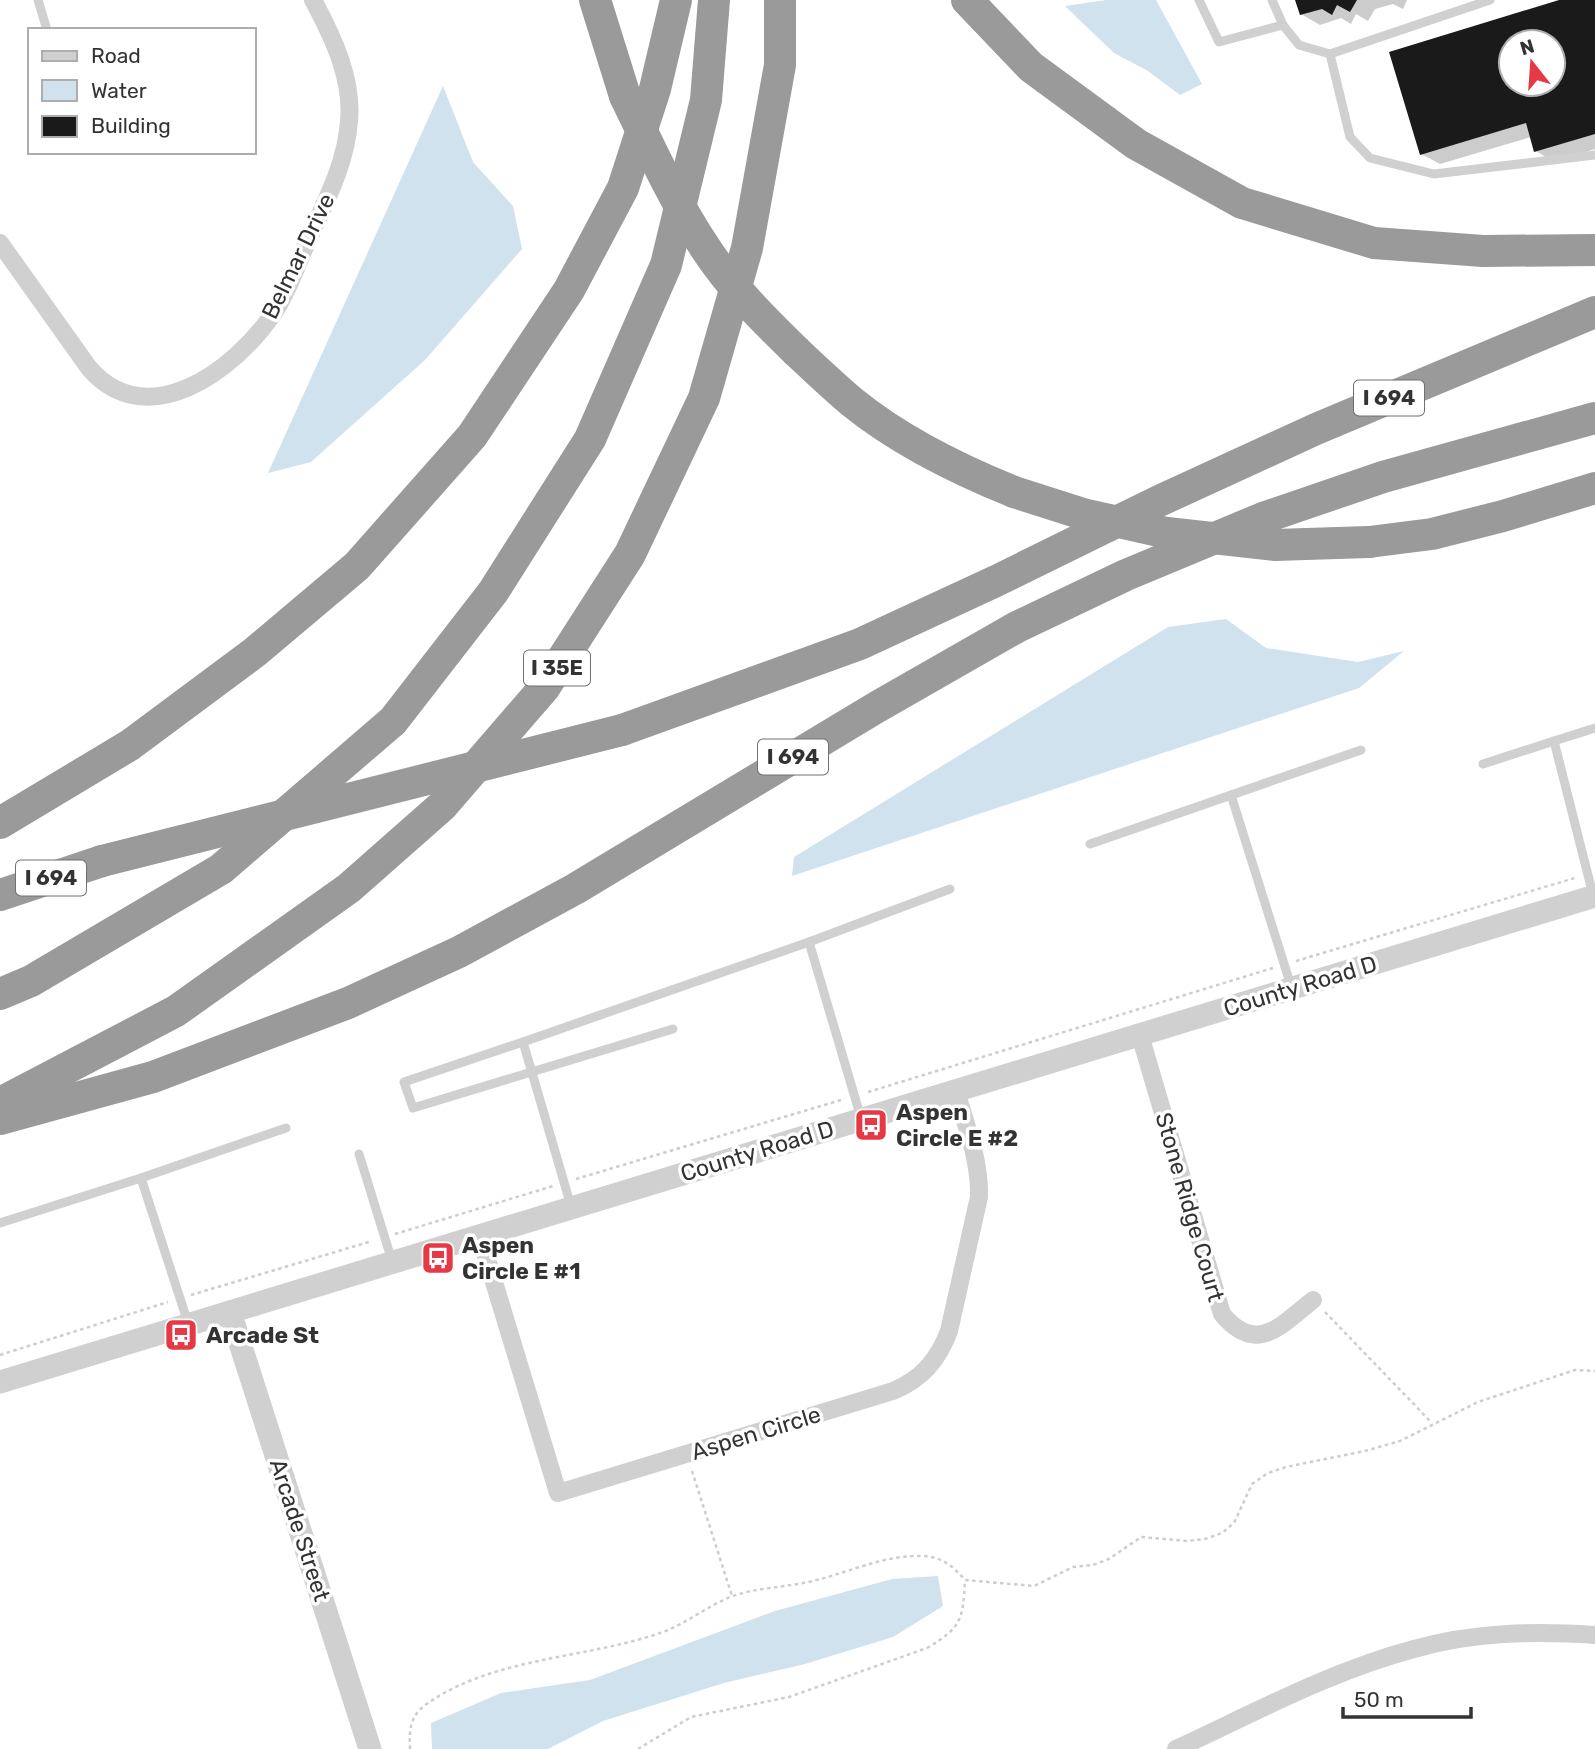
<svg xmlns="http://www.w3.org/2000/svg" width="1595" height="1749" viewBox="0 0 1595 1749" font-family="Rubik,sans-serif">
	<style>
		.water { fill: #cfe2ee }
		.shadow { fill: #0003; fill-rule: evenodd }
		.building { fill: #1a1a1a; fill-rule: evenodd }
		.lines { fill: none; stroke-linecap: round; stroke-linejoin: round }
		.path { stroke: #cdcdcd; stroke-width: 2.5; stroke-dasharray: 3.5 3.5; stroke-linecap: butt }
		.service { stroke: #d0d0d0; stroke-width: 9 }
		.minor { stroke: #d0d0d0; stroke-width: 18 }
		.tertiary { stroke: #d0d0d0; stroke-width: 23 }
		.motorway { stroke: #9a9a9a; stroke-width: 32 }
		.motorway-bridge { stroke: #9a9a9a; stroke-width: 32 }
		.labels { text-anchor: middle; stroke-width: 7; stroke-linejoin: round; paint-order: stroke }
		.shield { fill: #fff; stroke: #707070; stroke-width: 2 }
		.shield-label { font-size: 21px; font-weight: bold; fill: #333 }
		.street-label { font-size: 23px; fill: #333; stroke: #fff }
		.poi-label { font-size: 23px; font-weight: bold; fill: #333; stroke: #fff; text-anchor: start }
	</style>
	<rect width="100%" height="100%" fill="#fff"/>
	<!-- water -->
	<g class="water">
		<polygon points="1106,0 1156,0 1202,84 1180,95 1148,71 1114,53 1065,6"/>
		<polygon points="443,86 473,162 513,206 522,249 425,360 311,462 268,473"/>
		<polygon points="1226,619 1266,648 1358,662 1404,651 1359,688 792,876 794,857 1168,627"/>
		<polygon points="938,1576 943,1606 893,1637 805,1664 724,1683 603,1721 548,1749 432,1749 431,1723 501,1693 590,1680 775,1611 892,1579"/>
	</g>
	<!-- shadow -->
	<g class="shadow">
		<polygon points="1297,0 1407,0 1403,9 1393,4 1375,9 1368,21 1356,14 1351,24 1341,18 1320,25 1301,14"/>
		<path d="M 1565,0 L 1595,0 L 1595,149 L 1554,162 L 1536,151 L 1531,137 L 1440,164 L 1421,154 L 1391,53 ZM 1511,42 L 1553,42 L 1553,84 L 1511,84 Z"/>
	</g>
	<!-- building -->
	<g class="building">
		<polygon points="1295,0 1357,0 1350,12 1337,5 1332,15 1322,9 1300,15"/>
		<path d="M 1559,0 L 1595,0 L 1595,134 L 1534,152 L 1526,123 L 1420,155 L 1389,52 ZM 1511,42 L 1553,42 L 1553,84 L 1511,84 Z"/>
	</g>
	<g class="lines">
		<!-- path -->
		<g class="path">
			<polyline points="1296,961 1575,878"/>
			<polyline points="868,1092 1273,968"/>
			<polyline points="576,1179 841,1100"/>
			<polyline points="395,1234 553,1186"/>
			<polyline points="191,1295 372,1241"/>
			<polyline points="1325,1312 1432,1423"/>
			<polyline points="0,1355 168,1302"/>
			<polyline points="692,1471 732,1596"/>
			<path d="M 410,1749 C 409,1729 410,1715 428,1703 C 495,1657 584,1659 660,1633 C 684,1625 706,1607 730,1597 C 754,1588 778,1588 803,1583 C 842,1576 880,1555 921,1556 C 941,1556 953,1566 965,1580 L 1034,1586 L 1073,1567 L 1093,1565 L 1109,1559 L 1141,1537 L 1187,1541 L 1205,1539 L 1222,1533 L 1234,1523 L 1252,1484 L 1268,1473 L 1286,1467 L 1365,1451 L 1400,1441 L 1478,1402 L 1575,1370 L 1595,1371"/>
			<path d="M 638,1749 L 691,1717 L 789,1697 L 927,1648 C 961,1628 963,1620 965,1581"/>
		</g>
		<!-- service -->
		<g class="service">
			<polyline points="38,0 47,30"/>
			<polyline points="1199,0 1219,42 1283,25 1299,45 1330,54 1490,0"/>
			<polyline points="1272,0 1283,25"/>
			<polyline points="1330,54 1350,137 1370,158 1434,174 1595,155"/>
			<polyline points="1554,741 1595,728"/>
			<polyline points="1483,764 1554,741 1593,895"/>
			<polyline points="1231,795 1291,986"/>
			<polyline points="1090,844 1361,750"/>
			<polyline points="809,942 950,889"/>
			<polyline points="523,1042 404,1082 413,1108 673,1029"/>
			<polyline points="359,1154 392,1261"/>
			<polyline points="141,1178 286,1128"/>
			<polyline points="571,1206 523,1042 809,942 861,1118"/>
			<polyline points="0,1223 141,1178 188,1323"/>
		</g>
		<!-- minor -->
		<g class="minor">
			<path d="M 0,243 L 89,368 C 147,435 234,371 273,314 C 287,294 295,269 305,247 C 323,206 346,166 349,121 C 353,79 333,37 313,0"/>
			<path d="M 1140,1035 L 1222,1314 C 1257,1356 1281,1325 1313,1300"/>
			<path d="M 480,1236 L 558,1493 L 893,1391 C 922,1379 938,1360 949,1331 L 979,1197 C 980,1160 966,1126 956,1091"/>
			<path d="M 1176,1749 C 1254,1713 1331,1671 1414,1649 C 1473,1632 1534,1631 1595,1635"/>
		</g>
		<!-- tertiary -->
		<g class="tertiary">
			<polyline points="230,1312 370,1749"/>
			<polyline points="0,1382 1595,896"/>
		</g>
		<!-- motorway -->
		<g class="motorway">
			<polyline points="595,0 625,96"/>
			<polyline points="967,0 1031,67 1136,144 1242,203 1374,243 1483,251 1595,250"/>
			<path d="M 796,351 C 814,368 833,386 852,402 C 900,441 957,469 1014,492"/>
			<polyline points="1369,542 1432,534 1503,516 1595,488"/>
			<polyline points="622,730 860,644 996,581 1159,501 1316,429 1595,312"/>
			<polyline points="0,823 130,745 255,652 357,566 472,436 569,290 623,188 655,89 676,0"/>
			<polyline points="0,895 102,861"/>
			<polyline points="0,994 31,981 221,869 393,721 493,592 590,439 666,265 706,100 714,0"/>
			<polyline points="0,1103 176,1011 349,888 442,806 544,688 630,554 704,398 747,248 780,65 780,0"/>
			<polyline points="0,1119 153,1077 348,1003 459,952 575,889 877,707 1017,627 1126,575 1263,518 1383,477 1595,418"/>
		</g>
		<!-- motorway-bridge -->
		<g class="motorway-bridge">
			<path d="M 625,96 C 650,148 674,201 706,249 C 731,287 764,320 796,351"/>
			<polyline points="1014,492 1083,514 1167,533 1275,545 1369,542"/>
			<polyline points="102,861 622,730"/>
		</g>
	</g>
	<!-- icons -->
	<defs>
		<symbol id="bus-square" viewBox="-11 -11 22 22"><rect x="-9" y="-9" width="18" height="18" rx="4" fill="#e63946" stroke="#fff"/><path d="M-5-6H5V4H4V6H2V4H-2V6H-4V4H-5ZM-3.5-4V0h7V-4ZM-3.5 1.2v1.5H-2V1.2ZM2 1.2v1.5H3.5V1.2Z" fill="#fff"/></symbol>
	</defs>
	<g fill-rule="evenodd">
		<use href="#bus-square" x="852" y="1106" width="38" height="38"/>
		<use href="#bus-square" x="419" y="1239" width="38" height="38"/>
		<use href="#bus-square" x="162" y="1316" width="38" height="38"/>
	</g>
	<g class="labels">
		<!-- shield labels -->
		<g class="shield">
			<rect x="1354" y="380.5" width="70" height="35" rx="5"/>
			<rect x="524" y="650.5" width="66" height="35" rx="5"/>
			<rect x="758" y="739.5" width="70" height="35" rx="5"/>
			<rect x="16" y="860.5" width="70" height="35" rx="5"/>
		</g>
		<g class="shield-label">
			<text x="1389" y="405">I 694</text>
			<text x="557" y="675">I 35E</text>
			<text x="793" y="764">I 694</text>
			<text x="51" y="885">I 694</text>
		</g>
		<!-- street labels -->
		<g class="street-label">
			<text transform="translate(298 256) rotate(-64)" y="8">Belmar Drive</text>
			<text transform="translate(1300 986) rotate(-17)" y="8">County Road D</text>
			<text transform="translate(757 1151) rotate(-17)" y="8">County Road D</text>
			<text transform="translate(1190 1207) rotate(74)" y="8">Stone Ridge Court</text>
			<text transform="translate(756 1433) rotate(-17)" y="8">Aspen Circle</text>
			<text transform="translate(300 1530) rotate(72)" y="8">Arcade Street</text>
		</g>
		<!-- poi labels -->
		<g class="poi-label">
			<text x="896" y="1120">Aspen<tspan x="896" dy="26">Circle E #2</tspan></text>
			<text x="462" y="1253">Aspen<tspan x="462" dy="26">Circle E #1</tspan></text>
			<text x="206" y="1343">Arcade St</text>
		</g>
	</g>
	<!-- legend -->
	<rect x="28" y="28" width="228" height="126" fill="#ffffff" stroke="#adadad" stroke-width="2"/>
	<rect x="42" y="51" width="35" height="10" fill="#d0d0d0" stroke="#adadad" stroke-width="2"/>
	<text x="91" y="63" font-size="21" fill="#333333">Road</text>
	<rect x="42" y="80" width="35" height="21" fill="#cfe2ee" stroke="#adadad" stroke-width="2"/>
	<text x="91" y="98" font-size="21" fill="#333333">Water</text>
	<rect x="42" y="116" width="35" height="21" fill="#1a1a1a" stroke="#adadad" stroke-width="2"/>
	<text x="91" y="133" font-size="21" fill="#333333">Building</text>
	<!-- north arrow -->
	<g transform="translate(1532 63) rotate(343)"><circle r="33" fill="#ffffff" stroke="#adadad" stroke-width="2"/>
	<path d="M0-5L12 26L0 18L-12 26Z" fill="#e63946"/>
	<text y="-10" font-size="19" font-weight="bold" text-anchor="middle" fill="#333333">N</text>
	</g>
	<!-- scale -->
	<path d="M1343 1707v10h128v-10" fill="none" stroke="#333333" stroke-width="3.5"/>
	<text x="1354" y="1707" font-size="21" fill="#333333" stroke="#ffffff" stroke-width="5" paint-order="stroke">50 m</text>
</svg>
